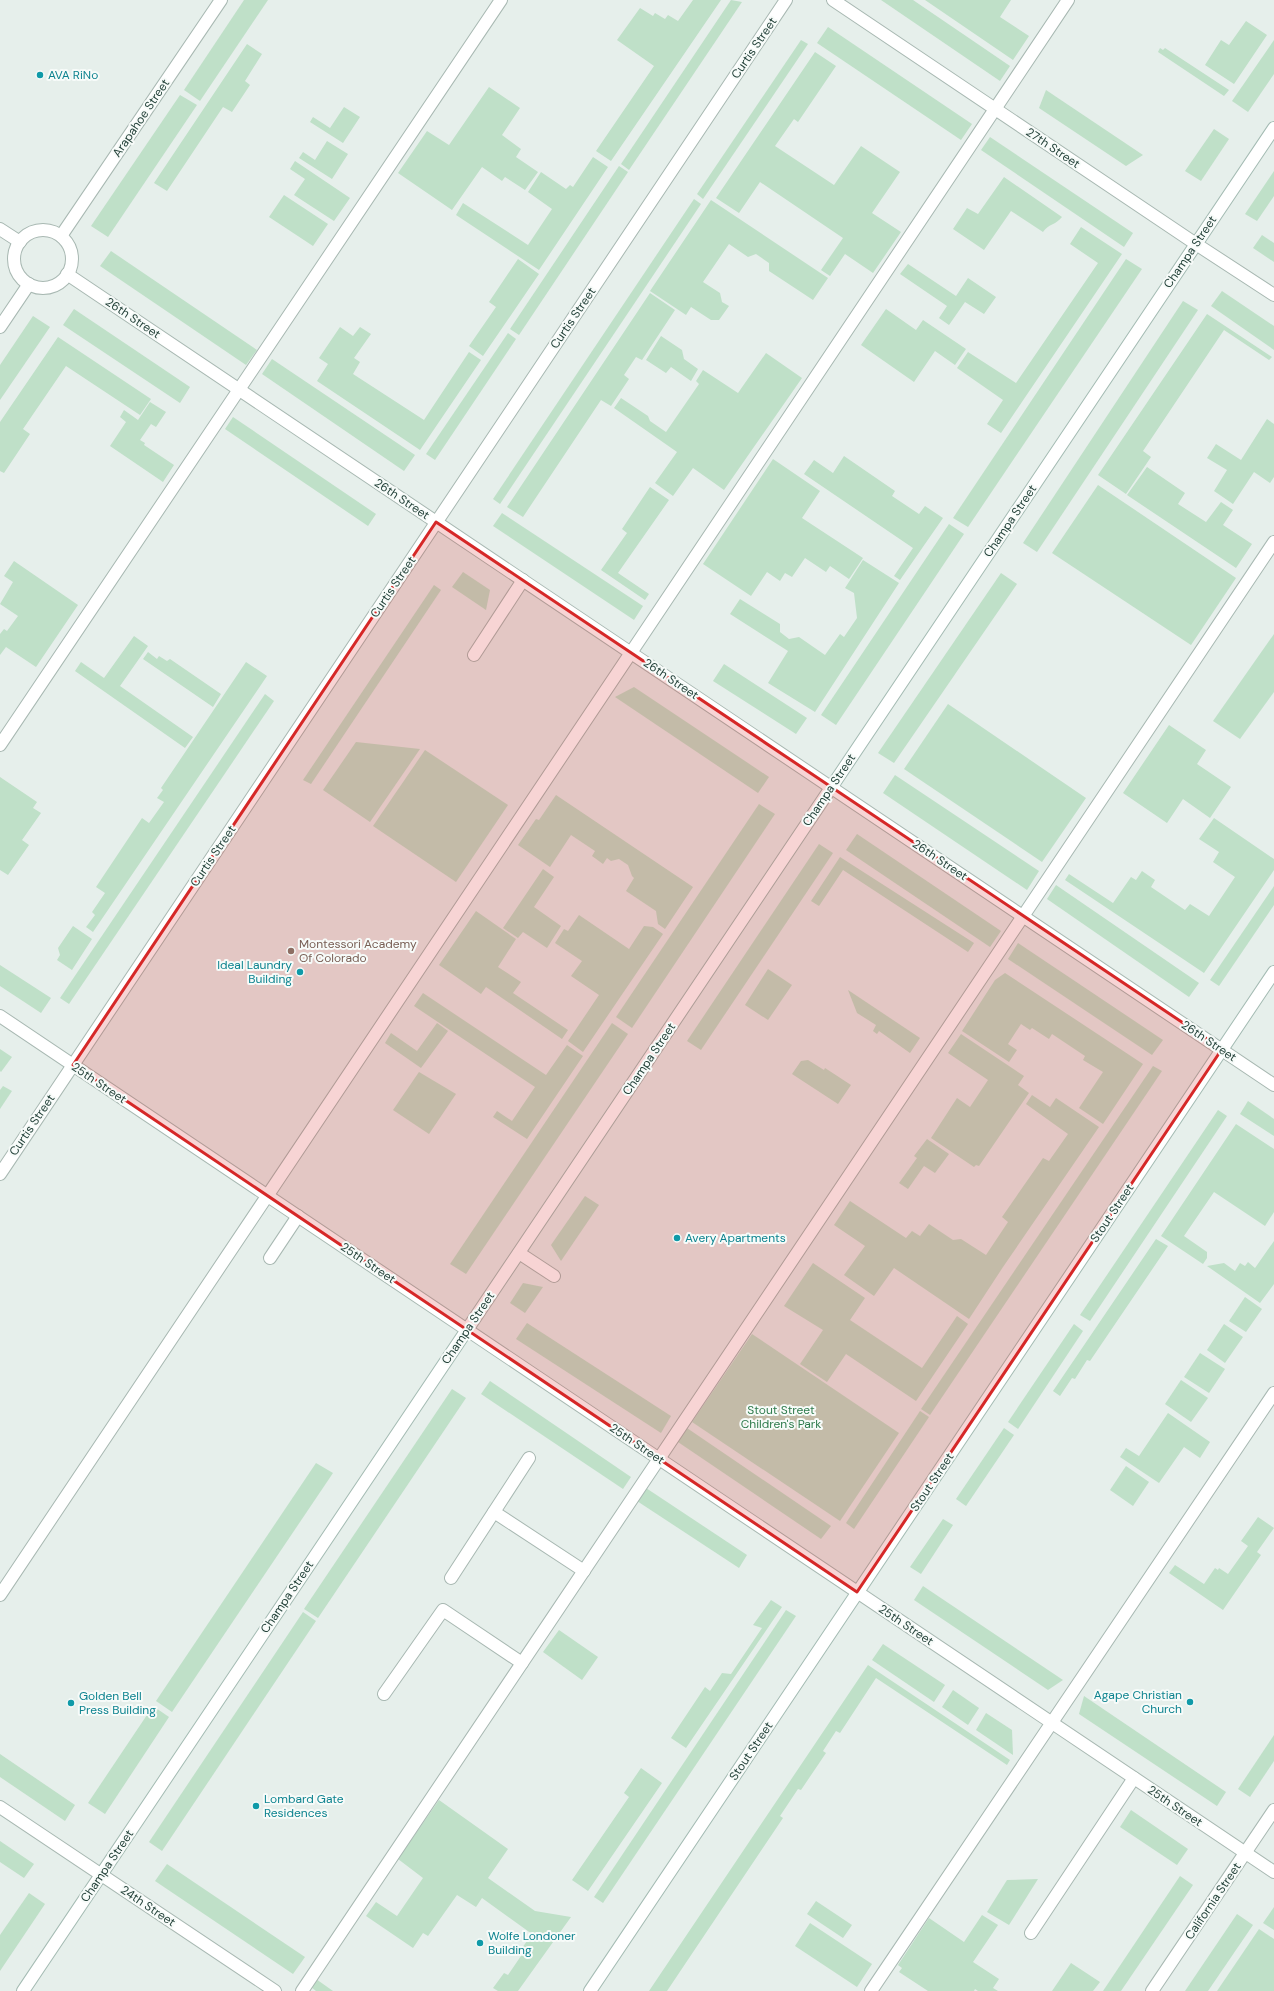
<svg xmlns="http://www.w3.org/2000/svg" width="1274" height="1991" viewBox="0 0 1274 1991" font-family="'DM Sans',sans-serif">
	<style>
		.green { fill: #bfe0c8 }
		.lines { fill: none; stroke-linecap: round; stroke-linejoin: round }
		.service-casing { stroke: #a8b8b2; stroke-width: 14 }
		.minor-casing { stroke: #a8b8b2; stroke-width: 14 }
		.tertiary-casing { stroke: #a8b8b2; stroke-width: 14 }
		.secondary-casing { stroke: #a4bbb3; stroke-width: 14 }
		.service { stroke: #fff; stroke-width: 12 }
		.minor { stroke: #fff; stroke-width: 12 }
		.tertiary { stroke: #fff; stroke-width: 12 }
		.secondary { stroke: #fff; stroke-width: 12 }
		.marked { fill: #d62828; fill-opacity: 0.2; stroke: #d62828; stroke-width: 3; stroke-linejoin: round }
		.culture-dot { fill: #0f9aa8; stroke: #f7fbf9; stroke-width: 1.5 }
		.education-dot { fill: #8d6e63; stroke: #f7fbf9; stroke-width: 1.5 }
		.labels { text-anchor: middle; stroke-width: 4; stroke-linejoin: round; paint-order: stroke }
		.street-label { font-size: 12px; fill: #24423a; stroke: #f7fbf9 }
		.culture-label { font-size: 12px; fill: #0d838f; stroke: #f7fbf9; text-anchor: start }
		.education-label { font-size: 12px; fill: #785e54; stroke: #f7fbf9; text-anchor: start }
		.park-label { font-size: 12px; fill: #2d7a4b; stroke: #f7fbf9 }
	</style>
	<rect width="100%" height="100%" fill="#e6efeb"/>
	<!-- green -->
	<g class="green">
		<polygon points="244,0 268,0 200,101 184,90"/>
		<polygon points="693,0 721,0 611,161 596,151 654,66 617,40 640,8 653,16 655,13 665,19 668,15 678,21"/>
		<polygon points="731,0 742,2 629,170 621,164"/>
		<polygon points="881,0 913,0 1010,66 1000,81"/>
		<polygon points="925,0 1011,0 1000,17 1029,36 1013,60"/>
		<polygon points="1246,21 1267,35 1234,84 1205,65 1221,40 1229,45"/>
		<polygon points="828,27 972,124 961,140 817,43"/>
		<polygon points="801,40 808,44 703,199 697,194"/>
		<polygon points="1274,40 1274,74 1248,112 1232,101"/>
		<polygon points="247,44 262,54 245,81 250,85 232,112 223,107 167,191 154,183"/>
		<polygon points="1160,48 1163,50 1165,48 1229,90 1224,96 1158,52"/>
		<polygon points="815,52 836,66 798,122 794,119 775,146 834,185 861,146 900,172 872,213 901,232 873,273 845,254 830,276 821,270 843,238 760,182 739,213 716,198"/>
		<polygon points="489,87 520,108 502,135 521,149 516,157 538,172 525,190 505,177 502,181 482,167 452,210 398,173 427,131 449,145"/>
		<polygon points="1046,90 1143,155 1126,166 1039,108"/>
		<polygon points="180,95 197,105 108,237 91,226"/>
		<polygon points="344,107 360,117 343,143 310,122 313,117 330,128"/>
		<polygon points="1214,129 1229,139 1201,181 1185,171"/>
		<polygon points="990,137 1133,233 1124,247 981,150"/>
		<polygon points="327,141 348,154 332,179 299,158 303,152 315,160"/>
		<polygon points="593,157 608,167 539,270 456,215 463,203 528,245 552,209 528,192 541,172 566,189 570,185 573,187"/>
		<polygon points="295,161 350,198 334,221 294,195 305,179 290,169"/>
		<polygon points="619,166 628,172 519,335 510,329"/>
		<polygon points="1274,171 1274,196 1257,221 1245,214"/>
		<path d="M 1004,177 L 1062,217 C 1056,225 1048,224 1043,232 L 1011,211 L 984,250 L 953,229 L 967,208 L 978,214 Z"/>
		<polygon points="284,195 328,224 313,246 269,217"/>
		<polygon points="694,199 701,204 500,504 493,499"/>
		<polygon points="711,200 828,278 813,300 769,271 769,263 756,254 748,257 729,244 703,282 720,293 722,302 729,306 719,320 711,320 691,307 686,315 650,291"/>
		<polygon points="1081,227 1122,254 1001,433 987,424 1003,400 957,368 968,352 1016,383 1098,263 1070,244"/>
		<polygon points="1262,235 1274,243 1274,262 1253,248"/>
		<polygon points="111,251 257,350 246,365 100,266"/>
		<polygon points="518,259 539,274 483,356 469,346 496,307 489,302"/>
		<polygon points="1126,259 1142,269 968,527 953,518"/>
		<polygon points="908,264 956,296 968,278 996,297 984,314 965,302 949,325 939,318 947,306 900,274"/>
		<polygon points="1222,291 1274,326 1274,350 1211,306"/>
		<polygon points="650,293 675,310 642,360 636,357 624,375 629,379 611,406 601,400 523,517 507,507"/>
		<polygon points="1183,301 1198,310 1037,552 1023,543"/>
		<polygon points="74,309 190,387 180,403 63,325"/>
		<polygon points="886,309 916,330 923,320 966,349 955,365 935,351 914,382 861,345"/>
		<polygon points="1207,314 1272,357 1269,360 1224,330 1143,451 1151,457 1126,494 1098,475"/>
		<polygon points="33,316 50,327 0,400 0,365"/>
		<polygon points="340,327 353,336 360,327 371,334 354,358 360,362 353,374 424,420 469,352 481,360 420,450 317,381 328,364 319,358"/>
		<polygon points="508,333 516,339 435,460 426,454"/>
		<polygon points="661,336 682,350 684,359 698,369 691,381 671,367 666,373 646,360"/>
		<polygon points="58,337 151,399 140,415 66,366 23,429 30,434 4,473 0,471 0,422"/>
		<polygon points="766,353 802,378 724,490 693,468 673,496 655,483 677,452 614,408 621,398 648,416 650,421 666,432 699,384 696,381 703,370 738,393"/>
		<polygon points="272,359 415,455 404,471 262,374"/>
		<polygon points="150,402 166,412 156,427 151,424 140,440 145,443 144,445 174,465 163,482 110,446 126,422 120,417 124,410 138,420"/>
		<polygon points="233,417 376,514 368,526 225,429"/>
		<polygon points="1267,419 1274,424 1274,477 1270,483 1254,472 1233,504 1214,491 1227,470 1207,458 1216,444 1241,460"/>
		<polygon points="844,456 895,491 892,496 919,514 925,506 943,518 900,580 894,576 913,548 804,474 814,460 833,473"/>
		<polygon points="773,459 820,491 802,518 863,558 849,579 830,566 826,572 805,558 792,577 785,573 780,581 767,572 751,596 703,564"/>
		<polygon points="1147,467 1185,493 1178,504 1206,522 1221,502 1233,510 1223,525 1252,544 1236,568 1127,495"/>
		<polygon points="1098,485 1236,578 1191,645 1052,553"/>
		<polygon points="650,487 669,500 618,573 649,594 645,600 601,570 627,533 622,529"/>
		<polygon points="502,513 643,606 634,620 493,526"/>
		<polygon points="949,524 964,534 836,725 821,715"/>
		<polygon points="863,560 899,583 815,712 768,683 788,651 730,614 740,599 780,624 780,632 789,639 799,637 825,655 840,634 844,637 857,618 854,593 845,588"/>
		<polygon points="14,561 78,605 36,667 6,647 0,655 0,634 4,629 7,631 18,616 0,604 13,582 4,576"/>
		<polygon points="463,572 490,590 486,610 452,587"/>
		<polygon points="1001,573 1017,584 894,763 878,753"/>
		<polygon points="434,585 441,590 311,784 303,780"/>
		<polygon points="1274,634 1274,692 1240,739 1213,721"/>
		<polygon points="134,636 148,646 120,686 193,737 185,748 75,671 81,662 104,678"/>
		<polygon points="148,652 157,659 159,656 167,661 170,659 221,694 213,707 143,659"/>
		<polygon points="246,662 267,676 93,932 86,927 95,915 92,912 105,893 96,887 142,818 149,823 164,802 157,798 163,790 161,788"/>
		<polygon points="724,664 807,718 796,734 713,681"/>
		<polygon points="634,687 769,777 758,793 615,697"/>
		<polygon points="265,694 274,701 69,1004 60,998"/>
		<polygon points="948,704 1086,798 1042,862 904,769"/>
		<polygon points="1169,725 1206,750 1197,764 1231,787 1210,818 1183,799 1167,823 1123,793"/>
		<polygon points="356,742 420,749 370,822 323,790"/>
		<polygon points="425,750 508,805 456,882 373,826"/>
		<polygon points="895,775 1039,871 1027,890 883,793"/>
		<polygon points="0,777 37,802 33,808 41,813 22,840 29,845 8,875 0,870"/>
		<polygon points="556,795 693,887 665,929 658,924 656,911 626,891 634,878 632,876 628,865 619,859 611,861 607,858 603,864 592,856 595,851 571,835 550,867 518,845 536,819 539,820"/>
		<polygon points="759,804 775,814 632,1028 616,1017"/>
		<polygon points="1214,818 1274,859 1274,870 1204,973 1065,880 1069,874 1113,903 1131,877 1136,880 1142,871 1155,880 1151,887 1185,910 1190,904 1209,916 1235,877 1213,862 1219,852 1199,839"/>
		<polygon points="857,834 1001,931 990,947 846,850"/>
		<polygon points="819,844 833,853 701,1050 687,1041"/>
		<polygon points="840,857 974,943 968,952 843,870 819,906 811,901"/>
		<polygon points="543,869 554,877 534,907 561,926 547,948 523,932 518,938 503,928"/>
		<polygon points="1056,885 1199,983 1189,997 1047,899"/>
		<polygon points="1274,886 1274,905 1219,986 1210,980"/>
		<polygon points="476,911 516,939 498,967 521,982 513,993 568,1030 562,1039 486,987 481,994 439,965"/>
		<polygon points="579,915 629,949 644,926 653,927 663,934 583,1052 568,1041 599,995 571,976 582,961 555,943 564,929 568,931"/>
		<polygon points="73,926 92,939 72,970 57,960 60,955 58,948"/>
		<polygon points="1018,943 1163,1040 1152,1055 1008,959"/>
		<polygon points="0,965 51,998 41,1013 0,986"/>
		<polygon points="768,969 792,985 768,1020 745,1005"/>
		<polygon points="1005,973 1143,1064 1103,1124 1079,1108 1103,1072 1083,1060 1085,1056 1052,1034 1049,1039 1032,1028 1030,1030 1021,1024 1008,1044 1017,1050 1009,1062 962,1031 995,980"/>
		<polygon points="848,990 920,1038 910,1053 879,1031 877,1034 873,1031 876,1025 857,1013"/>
		<polygon points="423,993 546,1075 567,1045 583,1056 527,1139 493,1117 497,1111 512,1121 535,1087 414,1006"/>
		<polygon points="437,1023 448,1031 421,1068 385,1043 391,1033 417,1051"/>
		<polygon points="612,1023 628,1034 466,1274 450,1264"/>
		<polygon points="961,1034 1024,1076 1018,1085 1029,1093 979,1166 976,1165 974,1167 931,1138 957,1098 970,1107 988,1080 948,1053"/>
		<polygon points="0,1049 12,1057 1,1072 0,1071"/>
		<polygon points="808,1060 824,1070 825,1068 851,1085 838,1104 792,1074 801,1061"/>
		<polygon points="1153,1066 1162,1071 930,1415 921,1409"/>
		<polygon points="419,1072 456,1094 429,1134 393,1110"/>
		<polygon points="3,1086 12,1091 0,1109 0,1090"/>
		<polygon points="1032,1095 1050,1107 1056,1098 1099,1127 1003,1267 997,1263 1003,1267 969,1319 894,1268 874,1296 844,1275 865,1246 834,1225 850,1201 906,1238 912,1231 920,1236 929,1224 953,1240 961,1239 986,1255 1008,1222 1002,1217 1043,1158 1049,1161 1068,1134 1026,1104"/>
		<polygon points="1248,1101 1274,1119 1274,1136 1240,1114"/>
		<polygon points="1218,1110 1227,1116 1090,1321 1080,1315"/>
		<polygon points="1236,1124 1274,1149 1274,1212 1265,1226 1214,1192 1184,1236 1207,1252 1207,1258 1203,1264 1161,1236"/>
		<polygon points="927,1139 949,1154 935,1173 924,1166 908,1189 899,1183 917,1158 914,1156"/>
		<polygon points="585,1196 599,1205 561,1261 551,1245"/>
		<polygon points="1156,1239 1168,1246 1090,1361 1087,1360 1075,1379 1072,1378 1060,1396 1053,1391"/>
		<polygon points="1274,1241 1274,1284 1260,1303 1207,1266 1224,1263 1235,1271 1240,1263 1245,1266 1248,1262 1255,1268"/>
		<polygon points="813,1263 865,1298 850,1320 922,1368 957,1316 968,1324 916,1401 846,1354 827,1382 800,1364 823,1330 784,1306"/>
		<polygon points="523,1283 543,1287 525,1313 510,1303"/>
		<polygon points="1245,1297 1262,1309 1246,1332 1229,1321"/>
		<polygon points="527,1323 671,1416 661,1433 516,1339"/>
		<polygon points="1074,1324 1083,1331 1018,1429 1008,1422"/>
		<polygon points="1224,1324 1243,1337 1225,1363 1207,1350"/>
		<polygon points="752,1334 899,1433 840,1521 692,1422"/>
		<polygon points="1200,1353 1225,1369 1209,1393 1184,1377"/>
		<polygon points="1181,1380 1208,1398 1191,1422 1165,1404"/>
		<polygon points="490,1381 631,1477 623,1489 481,1394"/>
		<polygon points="452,1389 466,1398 318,1618 304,1609"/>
		<polygon points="920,1411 929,1417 854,1529 846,1523"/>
		<polygon points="1168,1413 1210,1442 1200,1458 1184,1447 1159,1483 1120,1457 1126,1448 1139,1456"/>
		<polygon points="684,1426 831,1526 821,1539 675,1440"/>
		<polygon points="1004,1428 1014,1435 966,1506 956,1499"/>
		<polygon points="316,1463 333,1473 172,1712 156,1701"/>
		<polygon points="1126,1466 1149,1482 1133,1506 1110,1490"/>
		<polygon points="646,1488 747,1555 739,1568 637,1501"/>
		<polygon points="1258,1517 1274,1528 1257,1552 1261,1555 1223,1610 1169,1573 1175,1565 1204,1584 1215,1568 1218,1570 1219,1568 1228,1574 1248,1546 1241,1541"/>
		<polygon points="943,1519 953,1525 921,1574 910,1567"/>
		<polygon points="923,1586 1063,1680 1048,1690 914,1600"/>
		<polygon points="771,1600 782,1607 686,1748 671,1738 705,1687 710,1691 722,1673 731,1674 762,1628 753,1625"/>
		<polygon points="786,1610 796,1616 603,1903 594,1897"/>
		<polygon points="303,1612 316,1621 162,1851 149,1842"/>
		<polygon points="559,1630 598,1657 582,1680 543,1652"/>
		<polygon points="883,1644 945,1685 934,1702 872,1660"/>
		<polygon points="868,1665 1010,1760 1007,1765 876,1678 840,1733 836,1731 823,1751 826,1753 801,1790 798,1789 780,1816 783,1818 667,1991 649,1991"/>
		<polygon points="953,1690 979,1708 968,1725 942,1707"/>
		<polygon points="1084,1696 1226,1792 1217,1806 1079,1714"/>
		<polygon points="153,1706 169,1717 105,1814 88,1803"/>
		<polygon points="986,1713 1012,1730 1013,1755 976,1730"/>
		<polygon points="1274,1735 1274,1761 1250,1797 1238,1789"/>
		<polygon points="0,1754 75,1805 65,1821 0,1777"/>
		<polygon points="641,1768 662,1783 588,1891 572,1880 629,1797 624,1793"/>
		<polygon points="439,1800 508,1849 488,1878 535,1911 571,1917 518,1991 498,1991 493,1988 504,1973 508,1975 525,1950 522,1948 532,1934 482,1898 476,1907 457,1895 428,1936 423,1933 413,1948 366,1916 376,1902 397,1916 423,1878 398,1859"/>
		<polygon points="1131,1810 1188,1849 1177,1865 1120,1827"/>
		<polygon points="0,1841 34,1864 24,1878 0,1862"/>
		<polygon points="167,1864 305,1957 293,1974 155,1881"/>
		<polygon points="1180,1876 1193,1885 1121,1991 1103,1991"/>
		<polygon points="1038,1879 1009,1925 987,1912 1007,1880"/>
		<polygon points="29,1893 45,1904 0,1971 0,1935"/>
		<polygon points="816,1901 852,1925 843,1938 807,1914"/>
		<polygon points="1274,1907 1274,1930 1263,1923"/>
		<polygon points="1237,1914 1253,1925 1208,1991 1185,1991"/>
		<polygon points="982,1915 998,1925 973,1962 999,1979 993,1988 998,1991 978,1991 975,1989 974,1991 928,1991 899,1972 902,1968 898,1965 929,1918 964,1942"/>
		<polygon points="810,1923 872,1964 857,1987 795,1946"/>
		<polygon points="1259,1929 1274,1939 1274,1991 1217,1991"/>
		<polygon points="1071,1963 1100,1982 1093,1991 1052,1991"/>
		<polygon points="316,1979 333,1991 316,1991 311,1987"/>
	</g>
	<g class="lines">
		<defs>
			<g id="service">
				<polyline points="474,655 523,580"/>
				<polyline points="0,745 501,0"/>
				<polyline points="519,1253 554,1276"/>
				<polyline points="270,1258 298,1216"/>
				<polyline points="494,1512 584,1571"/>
				<polyline points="451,1578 529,1458"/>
				<polyline points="0,1595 1068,0"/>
				<polyline points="384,1694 443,1610 522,1663"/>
				<polyline points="1031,1933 1134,1778"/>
				<polyline points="302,1991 1274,542"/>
				<polyline points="871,1991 1274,1393"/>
			</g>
			<g id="minor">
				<polyline points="833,0 1196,244"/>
				<polyline points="0,229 20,242"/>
				<polyline points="67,274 1274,1085"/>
				<polyline points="0,1016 1274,1872"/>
				<polyline points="0,1174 786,0"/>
				<polyline points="0,1807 275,1991"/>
			</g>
			<g id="tertiary">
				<circle cx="43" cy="259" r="29"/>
				<polyline points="61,236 221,0"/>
				<polyline points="1196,244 1274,295"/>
				<polyline points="0,327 29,284"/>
				<polyline points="1152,1991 1274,1810"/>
			</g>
			<g id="secondary">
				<polyline points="23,1991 1274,128"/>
				<polyline points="590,1991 1274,972"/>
			</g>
		</defs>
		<!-- service casing -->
		<use href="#service" class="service-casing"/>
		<!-- minor casing -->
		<use href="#minor" class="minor-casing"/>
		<!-- tertiary casing -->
		<use href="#tertiary" class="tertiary-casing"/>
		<!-- secondary casing -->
		<use href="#secondary" class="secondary-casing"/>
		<!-- service -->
		<use href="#service" class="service"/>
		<!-- minor -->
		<use href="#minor" class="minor"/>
		<!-- tertiary -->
		<use href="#tertiary" class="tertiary"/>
		<!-- secondary -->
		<use href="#secondary" class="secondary"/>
	</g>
	<!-- marked area -->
	<path class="marked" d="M 436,522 L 1222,1049 L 857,1592 L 73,1065 Z"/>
	<!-- markers -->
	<g class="culture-dot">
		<circle cx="40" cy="75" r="4"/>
		<circle cx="300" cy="972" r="4"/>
		<circle cx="677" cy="1238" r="4"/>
		<circle cx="1190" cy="1702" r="4"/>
		<circle cx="71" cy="1703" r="4"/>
		<circle cx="256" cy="1806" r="4"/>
		<circle cx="480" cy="1943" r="4"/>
	</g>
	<circle class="education-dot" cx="291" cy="951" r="4"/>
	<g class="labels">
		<!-- street labels -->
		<g class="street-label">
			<text transform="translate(754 48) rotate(-56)" y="4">Curtis Street</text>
			<text transform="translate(141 118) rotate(-56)" y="4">Arapahoe Street</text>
			<text transform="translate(1053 148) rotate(34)" y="4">27th Street</text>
			<text transform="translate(1190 252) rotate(-56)" y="4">Champa Street</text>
			<text transform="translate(133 318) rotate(34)" y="4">26th Street</text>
			<text transform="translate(573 318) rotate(-56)" y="4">Curtis Street</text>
			<text transform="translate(402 499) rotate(34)" y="4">26th Street</text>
			<text transform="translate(1010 521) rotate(-56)" y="4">Champa Street</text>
			<text transform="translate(393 587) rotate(-56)" y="4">Curtis Street</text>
			<text transform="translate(671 679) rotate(34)" y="4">26th Street</text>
			<text transform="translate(829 790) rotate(-56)" y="4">Champa Street</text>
			<text transform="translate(213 856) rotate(-56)" y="4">Curtis Street</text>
			<text transform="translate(940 860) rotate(34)" y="4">26th Street</text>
			<text transform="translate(1209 1041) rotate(34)" y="4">26th Street</text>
			<text transform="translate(649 1059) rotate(-56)" y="4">Champa Street</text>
			<text transform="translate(99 1083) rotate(34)" y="4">25th Street</text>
			<text transform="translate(32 1125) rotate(-56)" y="4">Curtis Street</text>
			<text transform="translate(1112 1213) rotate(-56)" y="4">Stout Street</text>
			<text transform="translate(368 1263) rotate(34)" y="4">25th Street</text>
			<text transform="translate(468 1328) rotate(-56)" y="4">Champa Street</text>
			<text transform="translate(637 1444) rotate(34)" y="4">25th Street</text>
			<text transform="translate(932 1482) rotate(-56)" y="4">Stout Street</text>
			<text transform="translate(287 1597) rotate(-56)" y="4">Champa Street</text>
			<text transform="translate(906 1625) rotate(34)" y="4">25th Street</text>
			<text transform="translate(751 1751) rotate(-56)" y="4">Stout Street</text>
			<text transform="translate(1175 1806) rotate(34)" y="4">25th Street</text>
			<text transform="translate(107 1866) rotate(-56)" y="4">Champa Street</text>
			<text transform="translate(1213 1901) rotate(-56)" y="4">California Street</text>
			<text transform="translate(148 1906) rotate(34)" y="4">24th Street</text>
		</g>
		<!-- culture labels -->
		<g class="culture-label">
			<text x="48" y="79">AVA RiNo</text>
			<text x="292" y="969" text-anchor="end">Ideal Laundry<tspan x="292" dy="14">Building</tspan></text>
			<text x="685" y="1242">Avery Apartments</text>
			<text x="1182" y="1699" text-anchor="end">Agape Christian<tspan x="1182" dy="14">Church</tspan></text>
			<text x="79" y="1700">Golden Bell<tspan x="79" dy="14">Press Building</tspan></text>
			<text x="264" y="1803">Lombard Gate<tspan x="264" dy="14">Residences</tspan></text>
			<text x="488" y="1940">Wolfe Londoner<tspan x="488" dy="14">Building</tspan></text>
		</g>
		<!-- education labels -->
		<g class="education-label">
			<text x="299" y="948">Montessori Academy<tspan x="299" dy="14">Of Colorado</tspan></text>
		</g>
		<!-- park labels -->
		<g class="park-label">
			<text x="781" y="1414">Stout Street<tspan x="781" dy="14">Children's Park</tspan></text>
		</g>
	</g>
</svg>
